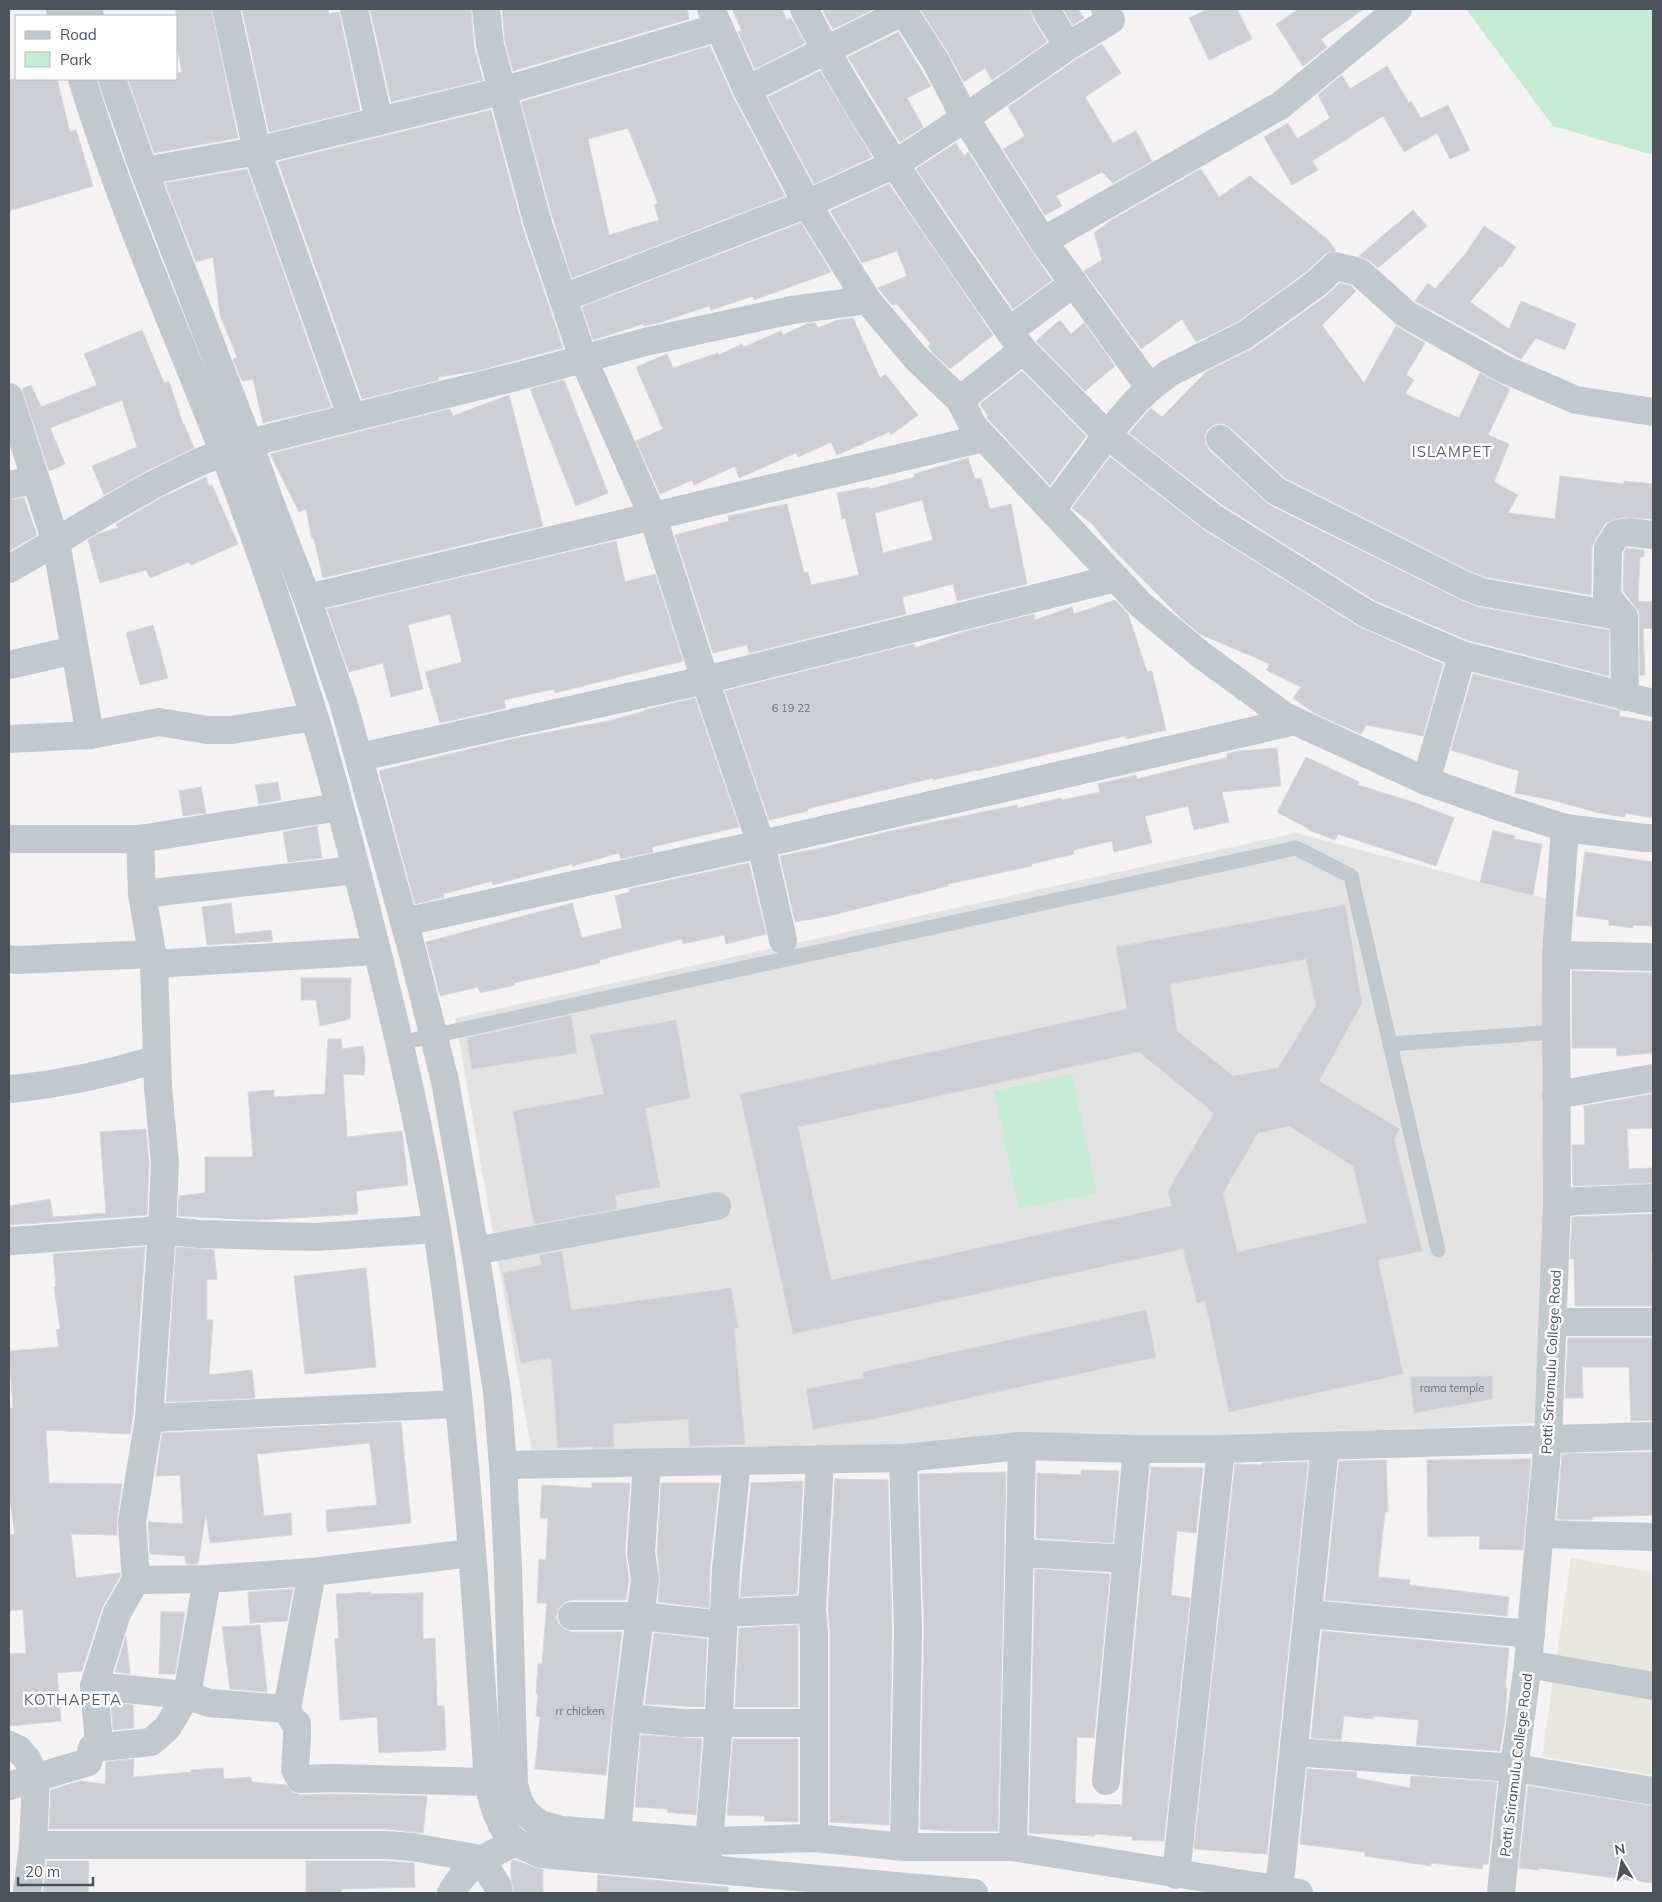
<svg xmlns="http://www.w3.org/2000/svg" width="1662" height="1902" viewBox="0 0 1662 1902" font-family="Mulish,sans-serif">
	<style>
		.commercial { fill: #e9e8e0 }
		.education { fill: #e4e3e3 }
		.green { fill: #c6ebd5 }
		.building { fill: #ccced3; stroke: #d6d8dc; fill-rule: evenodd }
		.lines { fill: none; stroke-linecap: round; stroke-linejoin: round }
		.service { stroke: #c1c8ce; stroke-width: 15 }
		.minor { stroke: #c1c8ce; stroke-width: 28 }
		.tertiary { stroke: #c1c8ce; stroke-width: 28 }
		.labels { text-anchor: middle; stroke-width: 5; stroke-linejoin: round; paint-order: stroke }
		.number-label { font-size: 11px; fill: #6b727a }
		.street-label { font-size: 14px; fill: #4b545d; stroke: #fff }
		.neighbourhood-label { font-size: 15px; letter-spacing: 1px; fill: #5f6266; stroke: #fff }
	</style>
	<rect width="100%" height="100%" fill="#f4f2f2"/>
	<!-- commercial -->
	<polygon class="commercial" points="1571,1558 1653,1572 1653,1775 1542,1756"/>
	<!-- education -->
	<polygon class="education" points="1296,833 1551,900 1544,1362 1537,1423 910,1451 533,1459 455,1018"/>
	<!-- green -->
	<g class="green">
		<polygon points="1466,9 1653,9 1653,155 1553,126"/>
		<polygon points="1072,1074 1097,1193 1019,1209 994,1091"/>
	</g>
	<!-- building -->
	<g class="building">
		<polygon points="176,9 211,9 238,138 154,153 128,79 178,79 178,73 182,72 176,42"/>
		<polygon points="242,9 328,9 329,14 339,12 360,110 269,132"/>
		<polygon points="370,9 471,9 474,47 483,80 391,102"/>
		<polygon points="502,9 687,9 689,19 513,71 505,42"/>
		<polygon points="732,9 782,9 787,20 791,18 805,43 755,69 738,32 742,31"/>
		<polygon points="826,9 874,9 833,29 823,11"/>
		<polygon points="920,9 1030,9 1032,17 1047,42 992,80 985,68 964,82 949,54"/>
		<polygon points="1063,9 1078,9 1084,18 1073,25"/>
		<polygon points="1208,9 1237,9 1252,39 1209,60 1189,18"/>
		<polygon points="1299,9 1364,9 1321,39 1327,47 1303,66 1276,24"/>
		<polygon points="898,32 931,86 907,98 923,127 900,142 848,57"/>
		<polygon points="1102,44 1121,73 1085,97 1113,143 1136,131 1152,161 1113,183 1102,172 1056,196 1062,206 1045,215 1003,149 1025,136 1008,107 1077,59"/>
		<path d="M 710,46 L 733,97 L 785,196 L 572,278 L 553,219 L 521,102 ZM 628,128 L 658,203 L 654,205 L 659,220 L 609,235 L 588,139 Z"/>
		<polygon points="1387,66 1409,103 1411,101 1421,118 1448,105 1470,150 1450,159 1437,133 1404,152 1383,116 1312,161 1318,170 1292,185 1264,137 1288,123 1297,139 1330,118 1318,95 1342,75 1350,89"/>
		<polygon points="820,71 872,157 814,184 768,97"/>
		<polygon points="9,79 57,79 70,132 76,130 93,186 9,211"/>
		<polygon points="491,110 523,229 563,348 476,371 438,377 439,380 362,399 278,162"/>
		<polygon points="956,143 964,156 968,152 1030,249 1052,280 1013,309 916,169"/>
		<polygon points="247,169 331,407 263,423 253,379 242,381 233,359 237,357 220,315 213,257 196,262 165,183"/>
		<polygon points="1201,169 1219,197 1250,176 1328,240 1336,251 1325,254 1307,271 1237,322 1196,342 1182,319 1141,349 1084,271 1102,260 1094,233 1110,221"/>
		<polygon points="889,184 993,335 950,369 933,353 928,346 931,344 896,303 893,306 878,288 907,276 897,251 862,263 830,211"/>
		<polygon points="1413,210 1427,226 1378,268 1369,260 1359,256"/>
		<polygon points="801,223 831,272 754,300 753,296 711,310 709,306 658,323 644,326 643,324 593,340 582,307"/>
		<polygon points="1484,226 1516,247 1502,267 1500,266 1470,302 1509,329 1521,301 1576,324 1565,350 1536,338 1521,359 1415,301 1428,283 1435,289 1466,253"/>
		<polygon points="1340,283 1351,286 1356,291 1322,325 1364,383 1396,326 1425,343 1406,375 1414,380 1405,394 1459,418 1480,373 1510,389 1488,435 1509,444 1494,482 1518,495 1508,513 1555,519 1560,476 1624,484 1624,481 1653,484 1653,519 1625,517 1609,521 1604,525 1595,540 1592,547 1591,595 1485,577 1470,571 1285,478 1231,428 1224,424 1215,424 1208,429 1205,435 1205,443 1209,450 1269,505 1458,599 1478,607 1609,630 1609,676 1467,640 1374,600 1221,504 1129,433 1151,408 1162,417 1206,372 1254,348 1326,296"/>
		<polygon points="853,318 880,378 885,374 918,415 891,435 889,432 837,455 831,442 798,457 796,453 739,478 735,466 694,485 692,480 660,494 636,441 663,429 636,367 667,354 673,368 718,353 719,355 742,344 744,347 781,331 783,335 809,323 815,323 818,328 838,320"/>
		<polygon points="1060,320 1071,334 1084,323 1115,366 1085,391 1036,341"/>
		<polygon points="142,330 164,383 169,381 183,424 184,424 194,448 148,470 104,495 92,466 137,447 122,400 50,428 65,464 49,471 22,389 31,385 41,407 97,385 84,354"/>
		<polygon points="1022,371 1086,436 1050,485 987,418 988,416 980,404"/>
		<polygon points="564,380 608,493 576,506 530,389"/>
		<polygon points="509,395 543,526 323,578 314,539 312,539 306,509 299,512 270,454 450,409 453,416"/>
		<polygon points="1110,457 1204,530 1359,627 1443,664 1423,736 1366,725 1361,734 1314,713 1293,698 1301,687 1266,670 1270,664 1200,634 1181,618 1112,548 1092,524 1072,508"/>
		<path d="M 968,458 L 975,479 L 981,478 L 990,509 L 1011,504 L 1027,584 L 957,601 L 953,584 L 902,597 L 906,614 L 749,653 L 747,645 L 713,653 L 675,535 L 729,521 L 728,516 L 787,504 L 804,573 L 808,572 L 811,585 L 859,575 L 845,518 L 842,519 L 837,493 L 869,487 L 870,489 L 915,477 L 914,474 ZM 922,500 L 933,540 L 883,553 L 875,513 Z"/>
		<polygon points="206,477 209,486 212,485 238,544 191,565 189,562 150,578 146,570 100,583 88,540 100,533 118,528 116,524 163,497"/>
		<polygon points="24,498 37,535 9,551 9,500"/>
		<polygon points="616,541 625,582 655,574 683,661 555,693 554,689 504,700 506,708 440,723 425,672 462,662 450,614 408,625 423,689 391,697 383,663 349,672 327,609"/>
		<polygon points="1626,548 1644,550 1644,557 1640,557 1638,601 1653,602 1653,629 1643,628 1645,675 1640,675 1639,612 1623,591 1624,553"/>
		<polygon points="1115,600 1128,614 1147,672 1152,671 1166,730 1126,739 1125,736 977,771 977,770 933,780 933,778 807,809 808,811 769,820 725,691 914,644 915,648 963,632 1034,614 1035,620 1072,607 1074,614"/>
		<polygon points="153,625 168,678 140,685 126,633"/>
		<polygon points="1473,674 1617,710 1620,711 1619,716 1653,722 1653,818 1625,813 1625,817 1599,813 1552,800 1515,793 1519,771 1451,750"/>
		<polygon points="695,698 739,827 652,847 653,852 621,859 619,853 573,866 572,864 493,885 492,881 443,894 444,897 415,904 379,771 512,739 608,721 645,711 644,710"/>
		<polygon points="1277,748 1281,786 1222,792 1229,822 1194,830 1188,806 1145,816 1152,843 1114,852 1112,841 1073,850 1074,854 1031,864 1032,866 948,884 948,886 829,916 795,922 780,856 821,848 886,832 1017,805 1018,808 1061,798 1062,800 1100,792 1098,784 1136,775 1137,779 1194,765 1227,758 1227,754 1238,751"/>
		<polygon points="1306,757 1359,782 1358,785 1416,803 1454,818 1436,866 1338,834 1335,840 1309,830 1309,829 1277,812"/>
		<polygon points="278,782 281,800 259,804 255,785"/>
		<polygon points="201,787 206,813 183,816 179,791"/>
		<polygon points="317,826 322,858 288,862 283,832"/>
		<polygon points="1493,830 1515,836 1514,839 1542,844 1533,895 1509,890 1509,889 1480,882"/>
		<polygon points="1585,852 1653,862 1653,926 1633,925 1633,928 1609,925 1609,920 1576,916"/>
		<polygon points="749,863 766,934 726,944 724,935 683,944 682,939 599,960 600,963 514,983 515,985 480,993 478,987 440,996 426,942 572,903 582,938 622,928 615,896 630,892 629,889"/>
		<polygon points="231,903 235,934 271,930 273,941 207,945 202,907"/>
		<path d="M 1345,905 L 1362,1003 L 1319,1081 L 1400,1129 L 1394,1139 L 1422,1251 L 1378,1260 L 1403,1374 L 1229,1412 L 1205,1301 L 1197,1303 L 1183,1249 L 793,1334 L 740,1094 L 1127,1009 L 1116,947 ZM 1306,959 L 1316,1006 L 1278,1068 L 1233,1076 L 1177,1031 L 1170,984 ZM 1139,1052 L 1214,1113 L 1168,1191 L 1172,1206 L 831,1280 L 798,1127 ZM 1289,1126 L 1353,1166 L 1367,1223 L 1237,1252 L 1223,1193 L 1258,1133 Z"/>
		<polygon points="1572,971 1653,973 1653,1053 1617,1056 1616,1048 1572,1048"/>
		<polygon points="301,978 351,978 350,1019 320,1026 316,1000 301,1000"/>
		<polygon points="571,1015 577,1053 472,1069 467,1038"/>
		<polygon points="676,1020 690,1098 645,1108 660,1187 615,1195 617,1209 534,1224 513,1111 604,1094 590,1035"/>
		<polygon points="328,1039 341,1039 342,1049 363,1046 365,1059 364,1075 343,1074 347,1137 402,1131 408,1185 356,1191 358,1214 258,1220 178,1216 179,1196 205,1193 205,1157 253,1157 248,1092 274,1090 274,1097 325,1094"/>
		<polygon points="1653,1094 1653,1128 1627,1129 1629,1169 1653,1168 1653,1183 1573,1186 1572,1145 1585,1145 1584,1106"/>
		<polygon points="146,1129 149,1163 147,1215 9,1225 9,1206 50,1199 53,1217 106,1213 100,1132"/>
		<polygon points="1653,1214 1653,1254 1651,1254 1653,1306 1575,1306 1574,1259 1570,1259 1572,1217"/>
		<polygon points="145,1247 133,1416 130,1434 46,1430 49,1483 122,1484 117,1519 117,1535 71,1534 76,1578 120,1573 120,1576 102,1608 82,1671 57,1673 61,1721 9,1726 9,1654 26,1653 23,1609 9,1611 9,1535 15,1534 9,1493 9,1408 13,1408 9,1351 59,1347 56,1330 60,1329 54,1287 56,1287 53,1254"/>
		<polygon points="176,1247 214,1250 217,1279 207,1280 207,1320 213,1320 209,1375 252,1370 255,1398 166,1402"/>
		<polygon points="562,1251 571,1310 731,1288 738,1328 734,1328 745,1444 690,1446 688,1419 613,1424 614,1447 593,1448 593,1446 558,1448 551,1358 521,1363 503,1273 542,1265 540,1255"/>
		<polygon points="366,1268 376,1367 305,1374 294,1276"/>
		<polygon points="1146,1310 1156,1357 873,1419 813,1429 806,1389 864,1378 863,1372"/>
		<polygon points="1568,1338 1653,1338 1653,1420 1631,1421 1629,1367 1582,1367 1583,1398 1565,1398"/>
		<polygon points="1493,1376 1492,1399 1414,1413 1410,1377"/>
		<polygon points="401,1422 411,1523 327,1532 326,1510 377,1505 370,1443 257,1454 264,1516 291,1513 292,1535 210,1543 206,1513 198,1564 186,1564 185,1556 150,1554 148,1522 183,1524 180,1475 156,1476 162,1433"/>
		<polygon points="1653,1452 1653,1515 1592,1517 1592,1520 1557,1519 1562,1454"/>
		<polygon points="1531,1459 1523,1550 1479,1549 1480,1536 1428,1537 1427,1460"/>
		<polygon points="1386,1460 1388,1512 1385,1512 1378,1577 1410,1580 1409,1585 1509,1597 1507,1616 1325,1600 1339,1461"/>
		<polygon points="1308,1462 1267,1854 1194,1849 1235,1464 1262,1465 1262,1463"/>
		<polygon points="1151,1467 1203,1468 1196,1533 1177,1531 1171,1595 1190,1598 1164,1841 1132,1840 1133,1837 1095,1834 1095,1836 1029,1833 1035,1569 1110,1574 1094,1738 1077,1737 1075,1803 1122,1805 1125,1748"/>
		<polygon points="1081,1470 1119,1471 1113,1543 1036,1538 1037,1473 1081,1475"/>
		<polygon points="1006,1472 998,1831 946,1831 920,1829 924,1631 919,1474"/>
		<polygon points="835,1479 888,1480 892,1631 889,1825 830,1822 830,1632 828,1609"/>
		<polygon points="803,1481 797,1594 740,1597 751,1483"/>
		<polygon points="592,1483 630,1483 625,1552 629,1579 626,1600 572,1600 565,1602 559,1608 556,1616 558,1623 564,1629 572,1632 622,1632 612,1716 606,1775 535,1769 540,1717 536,1716 538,1693 536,1693 538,1664 542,1664 547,1603 537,1603 539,1559 546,1560 548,1518 540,1518 542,1485 592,1488"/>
		<polygon points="661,1483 719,1483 710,1568 709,1608 658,1602 660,1577 657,1552"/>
		<polygon points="293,1589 287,1621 250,1623 248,1592"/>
		<polygon points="371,1592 371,1594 423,1593 423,1639 435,1638 437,1706 444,1706 446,1750 379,1753 377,1717 340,1720 335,1639 339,1638 336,1594"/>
		<polygon points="161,1612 185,1612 175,1674 159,1674"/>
		<polygon points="260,1625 267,1692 230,1689 222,1627"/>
		<polygon points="798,1625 798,1707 735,1707 739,1628"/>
		<polygon points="1322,1631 1509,1648 1505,1688 1507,1688 1505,1719 1500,1751 1416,1745 1419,1720 1373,1716 1373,1719 1344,1716 1341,1740 1311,1738"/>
		<polygon points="654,1633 707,1639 704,1707 645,1704"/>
		<polygon points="126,1636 130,1674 115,1672"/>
		<polygon points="111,1703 133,1705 134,1728 113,1730"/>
		<polygon points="641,1735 702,1739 696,1815 667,1812 668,1809 635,1807"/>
		<polygon points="733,1739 798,1739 798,1822 764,1821 765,1816 727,1815"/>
		<polygon points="134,1759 133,1777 191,1772 191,1770 223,1768 224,1779 251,1777 252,1782 286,1785 292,1792 300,1795 333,1794 427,1796 423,1833 387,1829 49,1829 51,1790 80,1781 105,1784 106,1762"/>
		<polygon points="1307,1769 1357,1772 1356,1778 1410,1788 1411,1776 1497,1782 1488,1864 1483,1864 1482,1869 1431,1863 1431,1866 1365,1856 1365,1852 1300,1844"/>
		<polygon points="1528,1786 1653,1806 1653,1883 1539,1868 1539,1870 1519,1868"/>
		<polygon points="514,1860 543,1870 543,1893 514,1893 511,1878 511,1862"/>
		<polygon points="47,1861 89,1861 88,1893 43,1893"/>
		<polygon points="306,1861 386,1861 414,1863 415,1887 341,1889 341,1893 306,1893"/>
		<polygon points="598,1875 728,1887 728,1893 597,1893"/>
	</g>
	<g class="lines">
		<!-- service -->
		<g class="service">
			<polyline points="400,1043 1296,848 1351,876 1438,1250"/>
			<polyline points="1390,1044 1556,1032"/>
		</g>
		<!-- minor -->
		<g class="minor">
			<polyline points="226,9 257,151 351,416"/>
			<polyline points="354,9 379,121"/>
			<polyline points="486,9 490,45 538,224 583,358 653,517 705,680 761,844 783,940"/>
			<path d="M 804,9 C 862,122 936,227 1009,331 L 1023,350 L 1107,435 L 1212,517 L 1367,614 L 1462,655 L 1653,703"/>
			<polyline points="902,9 936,62 965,118 1043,241 1150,388"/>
			<polyline points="1068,46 1111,20 1105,9"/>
			<polyline points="747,90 904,11"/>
			<polyline points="144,171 257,151 502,91 719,27"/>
			<polyline points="1043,241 1281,105 1398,9"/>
			<polyline points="563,298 807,204 895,164 965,118 1068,46 1045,9"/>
			<polyline points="1009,331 1074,283"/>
			<polyline points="9,397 56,542 90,735"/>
			<polyline points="960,400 1023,350"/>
			<polyline points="1220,439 1276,491 1464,585 1481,592 1624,617"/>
			<polyline points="9,485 35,480"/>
			<polyline points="1052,509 1107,435 1136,401 1150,388 1169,373 1245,335 1317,283 1335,266 1359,272 1406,314 1504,369 1576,400 1653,412"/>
			<path d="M 9,569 C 87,525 163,471 249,443 L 531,373 L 645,342 L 792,310 L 867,300"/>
			<polyline points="307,598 984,438"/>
			<polyline points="9,665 75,650"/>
			<polyline points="1625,697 1624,617 1607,597 1608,548 1617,534 1628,532 1653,535"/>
			<polyline points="9,739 90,735 159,722 208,730 231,730 314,717"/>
			<polyline points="360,757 705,680 1116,578"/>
			<polyline points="1426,781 1462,655"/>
			<polyline points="9,839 140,839"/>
			<polyline points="142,894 140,839 339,807"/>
			<polyline points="404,922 761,844 1295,721"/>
			<polyline points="377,951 154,964 158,1087 165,1163 162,1230 149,1418 132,1522 136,1580 207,1579 312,1572 472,1553"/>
			<polyline points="1556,955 1653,957"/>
			<polyline points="9,959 16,960 153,954"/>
			<polyline points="154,964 142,894 356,870"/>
			<path d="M 12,1089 C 61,1084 109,1074 157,1059"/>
			<polyline points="1556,1095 1653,1078"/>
			<polyline points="1557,1202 1653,1198"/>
			<polyline points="12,1241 162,1230 199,1234 316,1237 437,1229"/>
			<polyline points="475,1251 717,1206"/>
			<polyline points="1554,1322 1653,1322"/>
			<polyline points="149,1418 458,1404"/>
			<polyline points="903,1458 908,1631 904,1847"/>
			<polyline points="503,1465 903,1458 1022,1446 1137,1449 1221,1449 1653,1436"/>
			<polyline points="1540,1534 1653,1537"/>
			<polyline points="1021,1553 1127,1559"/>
			<polyline points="136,1580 117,1613 94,1686 187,1695 209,1703 287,1709 292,1719 297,1724 297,1738 295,1769 300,1779 333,1778 488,1782"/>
			<polyline points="724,1613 812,1609"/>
			<polyline points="1308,1614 1531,1634"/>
			<polyline points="572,1616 640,1616 723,1625"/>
			<polyline points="1528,1664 1653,1686"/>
			<polyline points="287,1709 312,1572"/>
			<polyline points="627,1718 682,1723 813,1723"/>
			<polyline points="9,1745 18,1749 27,1759 36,1778 33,1845 387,1845 412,1847 481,1859 497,1885 499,1893"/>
			<polyline points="92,1748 151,1742 167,1728 187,1695 207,1579"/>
			<polyline points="1294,1752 1514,1768 1653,1791"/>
			<polyline points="1106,1781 1137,1449"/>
			<polyline points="9,1786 88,1762 92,1748 99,1744 94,1686"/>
			<polyline points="617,1835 627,1718 645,1579 641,1553 647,1463"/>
			<polyline points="814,1838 814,1632 812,1609 820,1459"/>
			<polyline points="1013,1847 1022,1446"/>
			<polyline points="707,1866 718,1735 726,1570 737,1461"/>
			<polyline points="1176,1875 1221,1449"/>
			<polyline points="1279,1891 1325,1446"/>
			<polyline points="27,1893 33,1845"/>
			<path d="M 451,1893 C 467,1864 487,1856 516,1842"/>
		</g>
		<!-- tertiary -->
		<g class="tertiary">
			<polyline points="60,9 62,16"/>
			<polyline points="88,9 90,16"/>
			<polyline points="711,9 747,90 807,204 867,300 916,358 960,400 973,426 1141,605 1200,654 1286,717 1426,781 1506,809 1565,828 1645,838 1653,838"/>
			<path d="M 82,79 C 121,206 175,328 223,451 C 257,539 287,629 315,719 C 339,798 359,879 379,959 C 402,1050 423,1142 438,1236 C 465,1417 476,1600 488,1782 C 492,1801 499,1830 516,1842 C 523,1847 533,1850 541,1854 L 974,1893"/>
			<polyline points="112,79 144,171 249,443 270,502 307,598 344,705 413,954 445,1081 475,1251 497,1391 503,1465 508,1568 514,1784 519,1802 527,1814 540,1824 561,1830 710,1841 814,1838 904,1847 1013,1847 1299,1893"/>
			<polyline points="1501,1893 1514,1768 1528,1664 1548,1440 1557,1202 1556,955 1565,828"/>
		</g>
	</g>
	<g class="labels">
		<!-- number labels -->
		<g class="number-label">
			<text x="791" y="712">6 19 22</text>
			<text x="1452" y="1392">rama temple</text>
			<text x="580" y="1715">rr chicken</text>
		</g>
		<!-- street labels -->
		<g class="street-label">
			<text transform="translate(1551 1362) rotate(-87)" y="5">Potti Sriramulu College Road</text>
			<text transform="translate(1516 1765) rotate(-83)" y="5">Potti Sriramulu College Road</text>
		</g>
		<!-- neighbourhood labels -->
		<g class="neighbourhood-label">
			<text x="1452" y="457">ISLAMPET</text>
			<text x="73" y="1705">KOTHAPETA</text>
		</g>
	</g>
	<!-- border -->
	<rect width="1662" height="1902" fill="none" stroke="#4b545d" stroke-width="20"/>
	<!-- legend -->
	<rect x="15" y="15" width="162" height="65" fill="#ffffff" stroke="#b7bbbe"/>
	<rect x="25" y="31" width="25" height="8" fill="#c1c8ce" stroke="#b7bbbe"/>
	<text x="60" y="40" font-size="15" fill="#4b545d">Road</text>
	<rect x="25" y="52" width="25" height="15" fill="#c6ebd5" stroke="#b7bbbe"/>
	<text x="60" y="65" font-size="15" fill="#4b545d">Park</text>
	<!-- north arrow -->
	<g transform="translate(1622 1862) rotate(350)" stroke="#ffffff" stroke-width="4" paint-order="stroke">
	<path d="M0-4L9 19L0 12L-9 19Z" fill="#4b545d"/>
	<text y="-8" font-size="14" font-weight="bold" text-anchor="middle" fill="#4b545d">N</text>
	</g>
	<!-- scale -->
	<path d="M18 1877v8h75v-8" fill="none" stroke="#4b545d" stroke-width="2.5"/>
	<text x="25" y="1877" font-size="15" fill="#4b545d" stroke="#ffffff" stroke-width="4" paint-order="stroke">20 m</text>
</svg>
